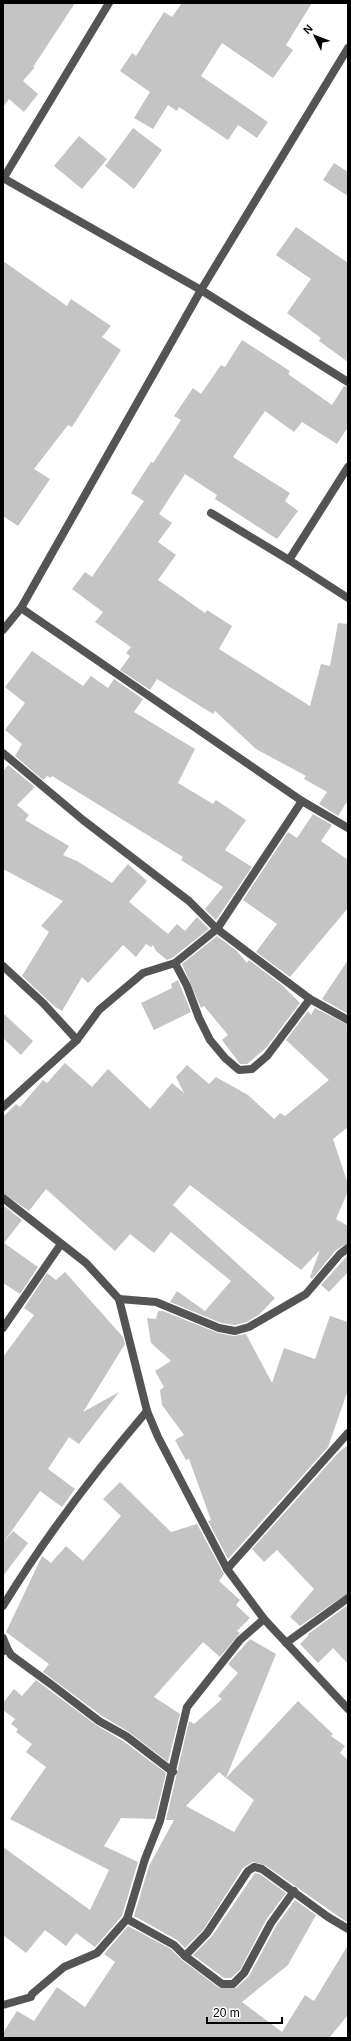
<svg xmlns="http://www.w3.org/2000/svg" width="351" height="2041" viewBox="0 0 351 2041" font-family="Arial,sans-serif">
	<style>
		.building { fill: #c4c4c4 }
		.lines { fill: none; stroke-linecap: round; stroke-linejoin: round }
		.minor { stroke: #545454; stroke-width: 8 }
	</style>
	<rect width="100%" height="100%" fill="#fff"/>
	<!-- building -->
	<g class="building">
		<polygon points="3,3 75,3 33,67 35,67 23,81 38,94 24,112 9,99 3,107"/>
		<polygon points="182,3 312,3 286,45 293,50 273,78 222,43 201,76 268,122 257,138 238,125 228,140 179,107 177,111 168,105 153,129 134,118 150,92 120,71 132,53 136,56 164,12 172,17"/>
		<polygon points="133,128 162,150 134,189 105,166"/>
		<polygon points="79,136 107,159 82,189 54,166"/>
		<polygon points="334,163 348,172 348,196 323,180"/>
		<polygon points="296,227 348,263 348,362 319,341 321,338 287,313 311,279 276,255"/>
		<polygon points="3,261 67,306 71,299 111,326 102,337 121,350 72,427 68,425 34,469 50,479 18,526 3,516"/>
		<polygon points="242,340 290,371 288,374 332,405 344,386 348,387 348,427 337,444 302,422 294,432 265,411 233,457 290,493 285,501 298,511 277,539 215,499 217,495 185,474 159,514 172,523 158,542 176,555 158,580 205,613 207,610 232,626 219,649 310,706 321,664 330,666 338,623 348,624 348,804 346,803 338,816 319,804 327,792 304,779 306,776 256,749 215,711 213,714 157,679 150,690 120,670 130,656 126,653 131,647 95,622 103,612 72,589 85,572 92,577 144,501 131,493 151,462 153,463 181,420 174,416 193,388 201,394 221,365 225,367"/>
		<polygon points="32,651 83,686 91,676 108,688 114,679 143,699 134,712 195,749 178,783 213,804 216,800 246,820 225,850 252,867 216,920 205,909 223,887 181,860 183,857 52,776 51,778 47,776 43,780 15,756 22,744 5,730 25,703 5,687"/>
		<polygon points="8,765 35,787 17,805 29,815 25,820 69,846 63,855 77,861 112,883 128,864 147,881 129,902 168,934 177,924 185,931 197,917 209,929 172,958 167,960 156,951 153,945 151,947 146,944 136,957 123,945 88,983 82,977 62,1011 54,1006 22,976 49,932 41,926 63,901 3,869 3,772"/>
		<polygon points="313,814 332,825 321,841 348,860 348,908 290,977 256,952 277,924 243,900 288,832 297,838"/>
		<polygon points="217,936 237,951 247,963 249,960 282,985 300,1003 266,1048 247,1064 240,1064 222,1040 228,1035 204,1006 201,1008 182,964"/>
		<polygon points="348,960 348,1014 322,999"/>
		<polygon points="178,980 191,1012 154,1030 141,1003 172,988 171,984"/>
		<polygon points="315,1008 348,1025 348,1127 333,1139 348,1184 348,1191 336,1219 348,1226 348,1243 336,1250 312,1279 310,1277 320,1250 301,1270 190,1185 173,1205 275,1298 260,1314 247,1322 235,1325 221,1323 170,1302 177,1291 205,1311 231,1281 171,1232 154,1253 130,1234 115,1251 46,1189 29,1211 3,1193 3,1117 16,1104 20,1107 43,1080 47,1083 65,1063 92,1087 108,1069 150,1109 172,1083 184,1093 176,1077 187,1065 209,1084 216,1077 248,1095 274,1119 280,1113 285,1116 329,1080 286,1040 308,1011 311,1015"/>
		<polygon points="3,1013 33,1041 21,1055 3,1038"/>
		<polygon points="3,1205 22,1220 4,1243 38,1267 20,1294 3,1283"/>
		<polygon points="348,1255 348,1272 329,1292 321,1285"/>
		<polygon points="65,1272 123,1337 125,1344 83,1412 119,1392 79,1444 69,1437 48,1469 75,1489 62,1507 40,1491 3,1543 13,1531 28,1543 3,1576 3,1357 34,1315 24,1308 47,1273 56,1280"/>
		<polygon points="158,1311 163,1311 218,1333 234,1336 246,1334 272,1383 284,1348 315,1359 330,1316 348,1322 348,1390 328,1447 228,1559 208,1521 211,1520 189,1459 186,1460 175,1440 184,1435 162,1405 160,1390 164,1387 155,1371 171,1361 151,1343 147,1318 156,1319"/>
		<polygon points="348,1445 348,1593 300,1626 290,1617 314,1589 277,1550 264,1562 252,1549 339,1452"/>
		<polygon points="120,1482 171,1532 197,1524 224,1574 219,1581 240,1600 236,1605 250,1618 237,1631 240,1633 220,1657 203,1642 154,1697 180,1714 168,1762 129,1732 102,1716 43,1672 49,1664 6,1632 42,1556 51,1563 66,1546 83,1561 121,1516 103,1499"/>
		<polygon points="348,1605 348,1664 333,1648 318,1663 300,1644 309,1635 308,1634"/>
		<polygon points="250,1639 276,1654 226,1778 219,1772 186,1806 234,1832 254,1800 226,1778 298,1701 333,1734 331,1736 345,1746 340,1753 348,1760 348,1923 265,1865 253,1862 243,1868 203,1930 185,1948 177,1940 134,1916 149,1866 174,1820 166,1820 189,1721 194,1724 222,1699 218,1696 238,1673 228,1664"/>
		<polygon points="36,1680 96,1725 123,1741 166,1773 155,1819 121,1818 104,1846 138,1862 122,1916 95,1947 76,1933 66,1946 45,1930 26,1953 3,1935 3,1847 90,1910 109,1870 10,1819 46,1767 26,1752 32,1744 16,1732 18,1729 11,1724 15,1719 3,1710 3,1703 14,1689 22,1696"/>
		<polygon points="255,1873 260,1874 286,1893 266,1920 240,1970 231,1978 224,1978 193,1955 212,1936"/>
		<polygon points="295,1900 316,1915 288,1965 242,2002 282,2032 305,1995 314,2001 348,1945 348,2015 329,2038 3,2038 3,2033 17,2011 34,2021 57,1987 85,2007 115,1962 104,1954 128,1926 171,1949 182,1960 219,1988 236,1988 249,1976 276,1926"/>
	</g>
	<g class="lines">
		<!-- minor -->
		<g class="minor">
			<polyline points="3,178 201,290 348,382"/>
			<polyline points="3,179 109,3"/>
			<polyline points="211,513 289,560 348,598"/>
			<polyline points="289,560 348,467"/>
			<polyline points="21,608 302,801 348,828"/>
			<polyline points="3,630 21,608 201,290 348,48"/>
			<polyline points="3,753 83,820 189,901 217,929 262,963 310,999 348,1020"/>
			<polyline points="175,963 187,986 199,1018 210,1040 225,1058 239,1070 252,1069 267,1056 310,999"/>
			<polyline points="3,966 43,1003 77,1040"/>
			<polyline points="3,1107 77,1040 99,1010 143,973 175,963 217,929 302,801"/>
			<polyline points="3,1198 86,1263 119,1299 147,1411 158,1437 227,1569 264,1619 348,1709"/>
			<polyline points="119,1299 156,1302 219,1328 235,1331 249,1327 306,1294 340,1254 348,1248"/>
			<polyline points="3,1328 61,1244"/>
			<polyline points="227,1569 348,1433"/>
			<path d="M 3,1606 C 45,1537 95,1472 147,1411"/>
			<polyline points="3,1638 7,1648 4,1651"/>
			<polyline points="286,1643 348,1598"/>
			<polyline points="7,1648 11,1655 52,1685 99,1721 126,1736 173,1772"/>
			<polyline points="127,1919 174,1945 185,1956 207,1933 248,1871 254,1867 262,1869 328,1917 348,1929"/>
			<polyline points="185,1956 222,1984 233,1984 244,1973 271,1923 294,1891"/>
			<polyline points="3,2005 31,1997 32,1994 64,1967 97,1953 127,1919 145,1859 160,1821 187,1707 240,1640 264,1619"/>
		</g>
	</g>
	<!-- border -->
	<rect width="351" height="2041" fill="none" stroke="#000000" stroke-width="8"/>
	<!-- north arrow -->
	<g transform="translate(315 36) rotate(313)" stroke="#ffffff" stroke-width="3" paint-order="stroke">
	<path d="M0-3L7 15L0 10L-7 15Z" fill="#000000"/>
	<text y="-6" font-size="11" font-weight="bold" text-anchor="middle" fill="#000000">N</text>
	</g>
	<!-- scale -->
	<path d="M207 2017v6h75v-6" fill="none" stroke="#000000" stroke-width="2"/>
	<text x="213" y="2017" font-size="12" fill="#000000" stroke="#ffffff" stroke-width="3" paint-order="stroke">20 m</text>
</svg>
